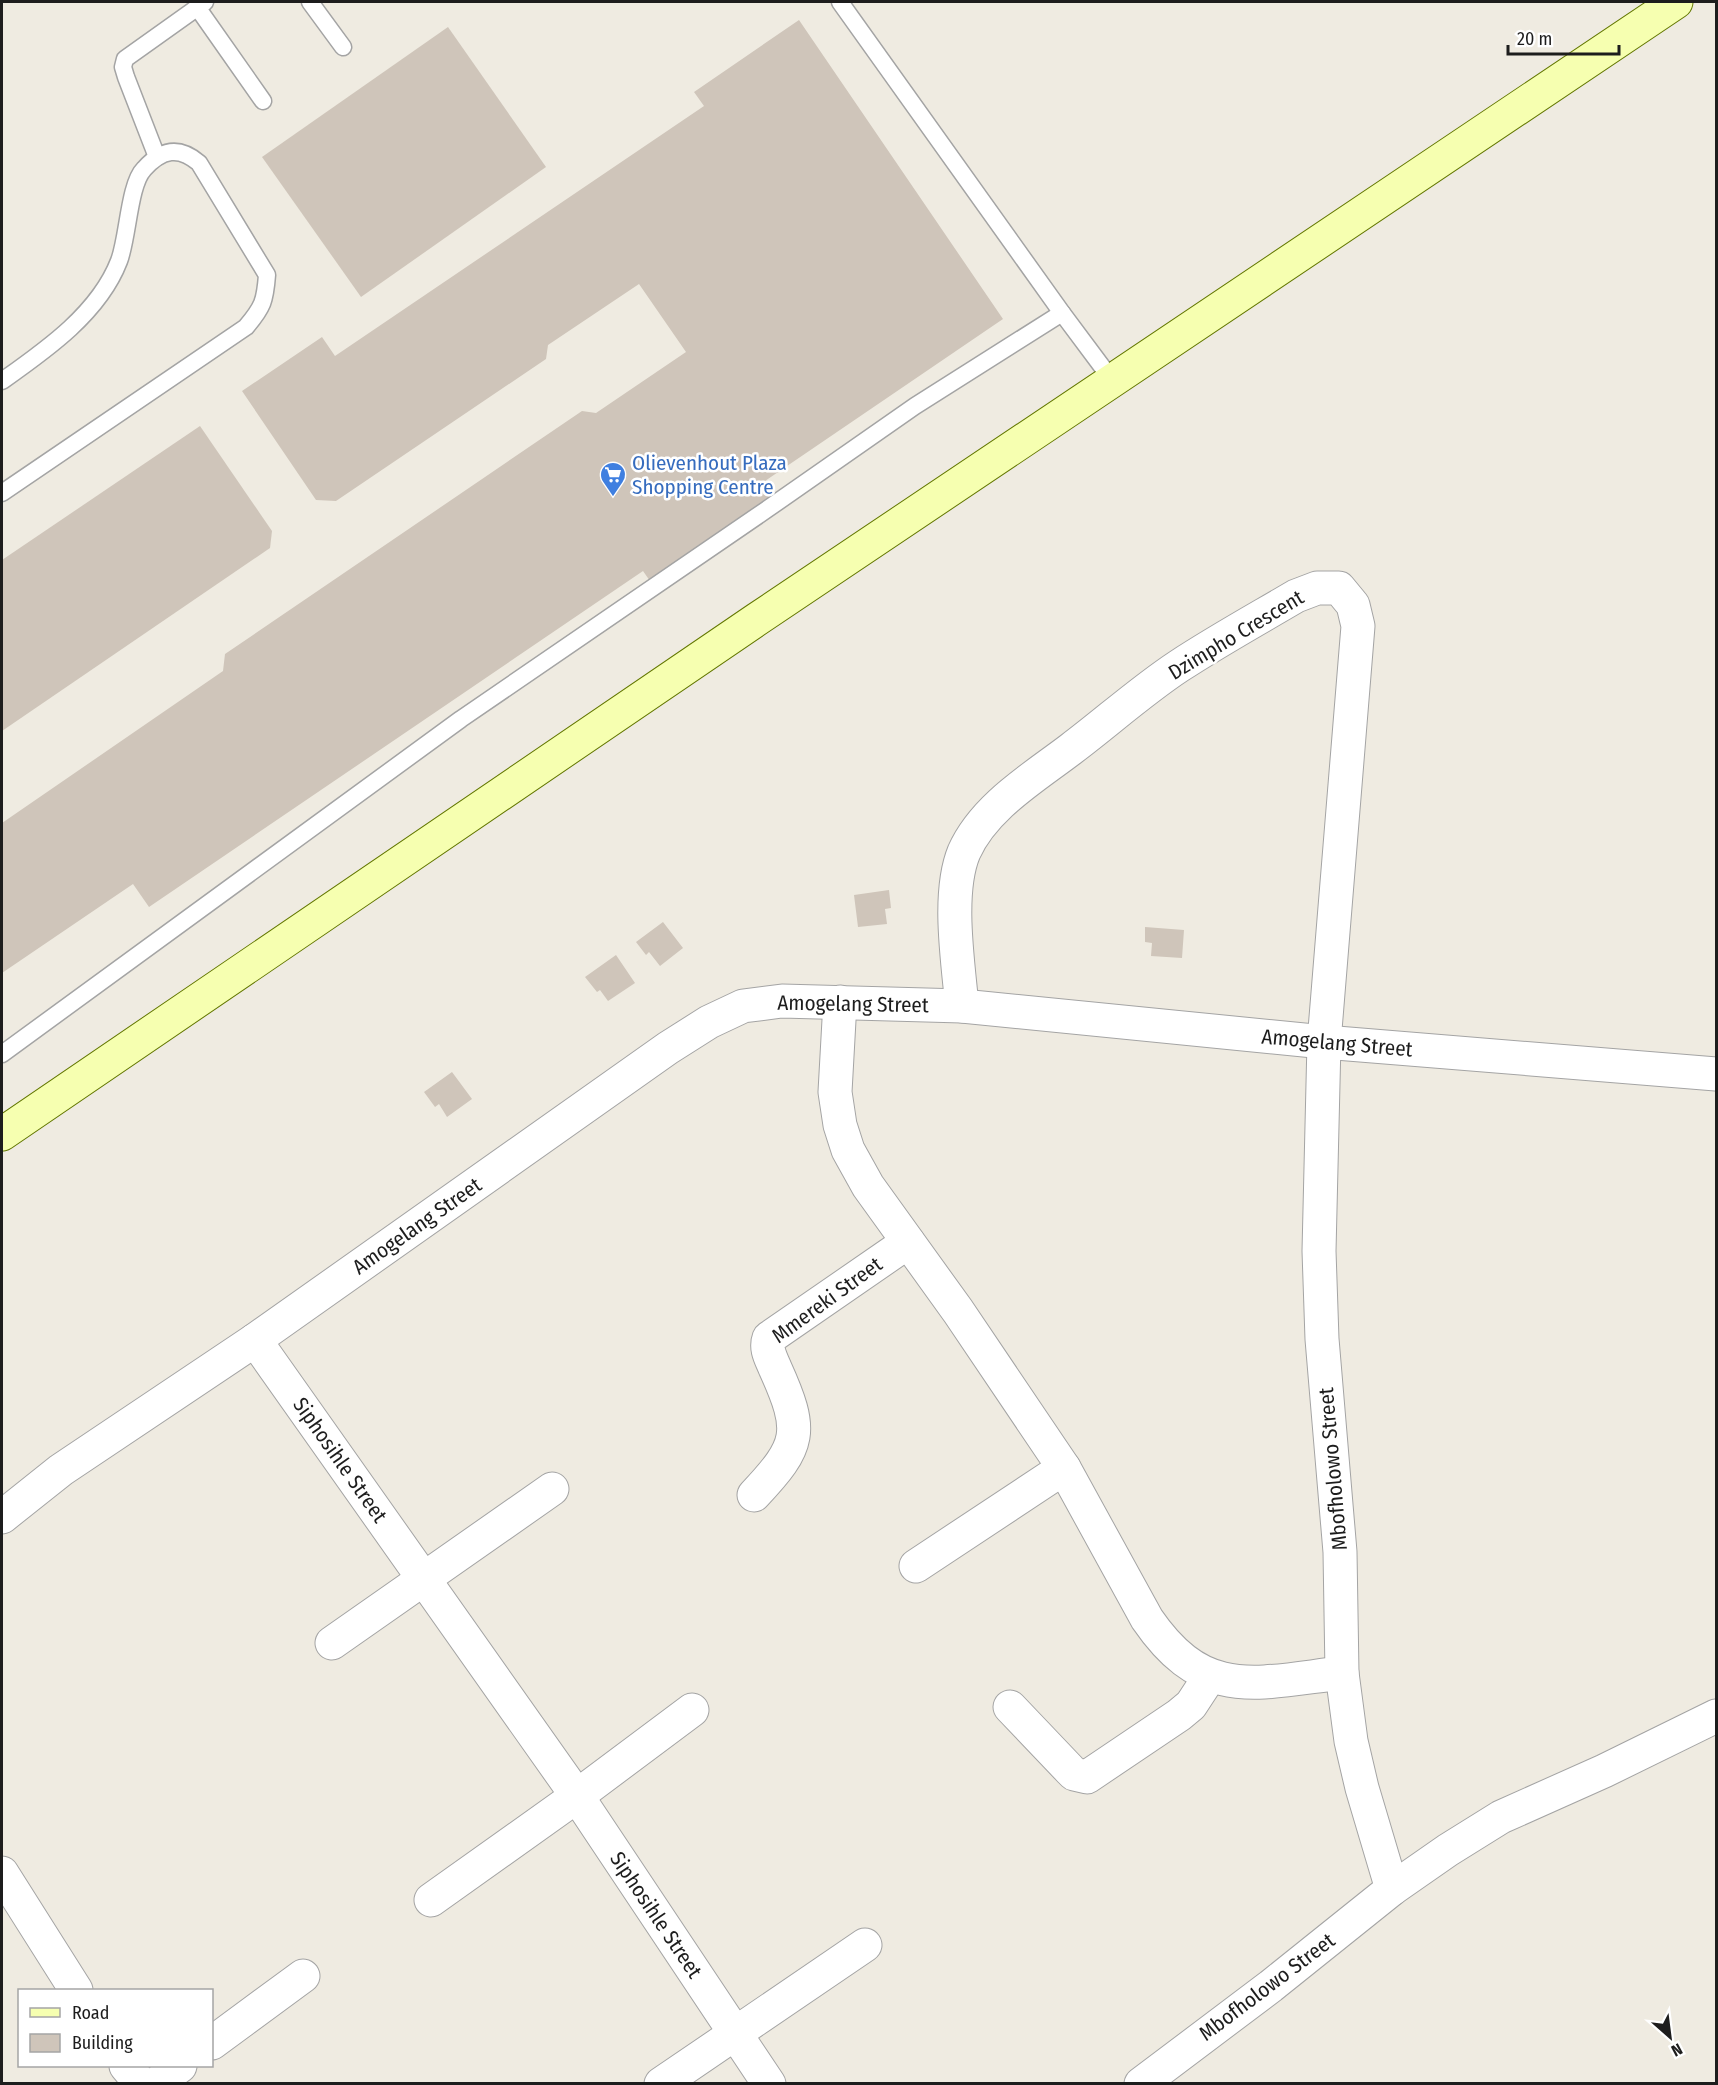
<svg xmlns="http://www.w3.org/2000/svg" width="1718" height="2085" viewBox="0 0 1718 2085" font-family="'Fira Sans Condensed',sans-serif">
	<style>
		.building { fill: #cfc5ba }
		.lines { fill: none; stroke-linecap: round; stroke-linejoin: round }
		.lane-casing { stroke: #a4a4a4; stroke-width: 19 }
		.street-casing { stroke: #a4a4a4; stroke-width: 35 }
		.secondary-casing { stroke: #637700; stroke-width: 35 }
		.lane { stroke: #fff; stroke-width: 16 }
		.street { stroke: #fff; stroke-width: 33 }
		.secondary { stroke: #f6ffb0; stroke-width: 33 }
		.labels { text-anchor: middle; stroke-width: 5; stroke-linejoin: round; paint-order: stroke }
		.shop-label { font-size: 21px; fill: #366cbe; stroke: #fff; text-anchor: start }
		.street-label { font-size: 21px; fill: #1d1d1d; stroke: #fff }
	</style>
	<rect width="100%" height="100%" fill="#efebe1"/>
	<!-- building -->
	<g class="building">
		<polygon points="799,20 1003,319 765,481 775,495 650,581 643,571 149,907 133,884 2,973 2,823 223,671 225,654 582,411 596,413 686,352 639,284 548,345 546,359 336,501 316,500 242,391 322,337 335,356 704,106 694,92"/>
		<polygon points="448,27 546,167 361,297 262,157"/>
		<polygon points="200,426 272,531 270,548 2,731 2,560"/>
		<polygon points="889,890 891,908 885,909 887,924 858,927 854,895"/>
		<polygon points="663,922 683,948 660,966 649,952 646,955 636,942"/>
		<polygon points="1145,927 1184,930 1182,958 1151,956 1152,943 1145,942"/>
		<polygon points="616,955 635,983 608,1001 600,990 597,992 585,977"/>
		<polygon points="452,1072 472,1099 447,1117 439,1104 435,1107 424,1092"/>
	</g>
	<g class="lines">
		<defs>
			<g id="lane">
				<polyline points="310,2 343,47"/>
				<polyline points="840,2 1062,313 1112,380"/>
				<polyline points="197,7 263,101"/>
				<polyline points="157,157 126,77 123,67 125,59 205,2"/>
				<path d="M 2,381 C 46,350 99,313 119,261 C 128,238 129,184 144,169 C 162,149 179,146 199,163 L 267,275 C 265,301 263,307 246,327 L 2,493"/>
				<polyline points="2,1054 461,719 766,510 915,406 1062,313"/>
			</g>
			<g id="street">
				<path d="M 840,1002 L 835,1092 L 840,1125 L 848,1150 L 868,1186 L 958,1311 L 1064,1468 L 1147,1619 C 1204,1702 1255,1683 1342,1673"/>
				<path d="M 962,1006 C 958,962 947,893 964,852 C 984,807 1033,778 1071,749 C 1107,722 1141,691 1179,666 C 1217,641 1257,619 1296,596 L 1317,588 L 1339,588 L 1353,605 L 1358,626 L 1324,1042 L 1319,1251 L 1322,1339 L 1340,1552 L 1342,1673 L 1351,1741 L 1362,1788 L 1392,1889"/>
				<polyline points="255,1340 577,1796 769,2084"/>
				<path d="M 754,1495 C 801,1445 804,1432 775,1368 C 771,1358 765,1349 769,1338 L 908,1242"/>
				<polyline points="2,1517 61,1470 255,1340 668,1048 709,1022 743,1006 782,1001 962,1006 1324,1042 1716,1074"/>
				<polyline points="916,1566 1064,1468"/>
				<polyline points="332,1643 552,1489"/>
				<polyline points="1010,1707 1070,1770 1074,1774 1087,1777 1179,1715 1191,1705 1210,1676"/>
				<polyline points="2,1873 76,1990"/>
				<polyline points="431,1900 577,1796 692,1710"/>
				<polyline points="212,2043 303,1976"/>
				<polyline points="126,2066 141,2084"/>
				<polyline points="156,2084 180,2066"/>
				<polyline points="661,2084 865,1945"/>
				<polyline points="1141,2084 1271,1986 1392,1889 1448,1850 1501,1817 1604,1771 1716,1716"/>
			</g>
			<path id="secondary" d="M 2,1134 C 557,753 1116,375 1676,2"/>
		</defs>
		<!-- lane casing -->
		<use href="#lane" class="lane-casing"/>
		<!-- street casing -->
		<use href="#street" class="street-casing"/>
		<!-- secondary casing -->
		<use href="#secondary" class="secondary-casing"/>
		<!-- lane -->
		<use href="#lane" class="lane"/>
		<!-- street -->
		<use href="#street" class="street"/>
		<!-- secondary -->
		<use href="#secondary" class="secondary"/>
	</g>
	<!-- icons -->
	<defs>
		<symbol id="supermarket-pin" viewBox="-11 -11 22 30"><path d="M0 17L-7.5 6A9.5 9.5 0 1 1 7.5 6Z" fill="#3f7fe0" stroke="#fff"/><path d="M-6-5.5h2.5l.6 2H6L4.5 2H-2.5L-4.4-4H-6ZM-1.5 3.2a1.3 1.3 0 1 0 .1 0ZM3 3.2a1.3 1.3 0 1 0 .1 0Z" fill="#fff"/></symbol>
	</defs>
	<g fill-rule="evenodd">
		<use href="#supermarket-pin" x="598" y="460" width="30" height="40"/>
	</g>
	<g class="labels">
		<!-- shop labels -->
		<g class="shop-label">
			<text x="632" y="470">Olievenhout Plaza<tspan x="632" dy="24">Shopping Centre</tspan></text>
		</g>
		<!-- street labels -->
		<g class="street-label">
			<text transform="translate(1236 635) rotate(-31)" y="7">Dzimpho Crescent</text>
			<text transform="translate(853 1004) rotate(1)" y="7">Amogelang Street</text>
			<text transform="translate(1337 1043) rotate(5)" y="7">Amogelang Street</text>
			<text transform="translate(417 1226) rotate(-35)" y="7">Amogelang Street</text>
			<text transform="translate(827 1300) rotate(-36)" y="7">Mmereki Street</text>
			<text transform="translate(340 1460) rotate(55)" y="7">Siphosihle Street</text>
			<text transform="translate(1333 1469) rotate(-95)" y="7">Mbofholowo Street</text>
			<text transform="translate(656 1915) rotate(56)" y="7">Siphosihle Street</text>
			<text transform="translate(1267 1987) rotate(-37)" y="7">Mbofholowo Street</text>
		</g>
	</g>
	<!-- border -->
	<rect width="1718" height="2085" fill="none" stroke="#1d1d1d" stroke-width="6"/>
	<!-- legend -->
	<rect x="18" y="1989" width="195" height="78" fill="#ffffff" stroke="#a5a5a5" stroke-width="1.5"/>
	<rect x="30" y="2008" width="30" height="9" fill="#f6ffb0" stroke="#a5a5a5" stroke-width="1.5"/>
	<text x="72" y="2019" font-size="18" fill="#1d1d1d">Road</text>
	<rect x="30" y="2034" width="30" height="18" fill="#cfc5ba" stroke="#a5a5a5" stroke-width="1.5"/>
	<text x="72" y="2049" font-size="18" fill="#1d1d1d">Building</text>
	<!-- north arrow -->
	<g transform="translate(1670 2037) rotate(152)" stroke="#ffffff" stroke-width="4.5" paint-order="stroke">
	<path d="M0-4.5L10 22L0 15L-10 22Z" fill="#1d1d1d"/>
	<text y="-9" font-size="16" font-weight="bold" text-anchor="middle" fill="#1d1d1d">N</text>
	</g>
	<!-- scale -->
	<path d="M1508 45v9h111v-9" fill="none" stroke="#1d1d1d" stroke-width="3"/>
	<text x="1517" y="45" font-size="18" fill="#1d1d1d" stroke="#ffffff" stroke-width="4.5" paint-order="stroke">20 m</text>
</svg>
